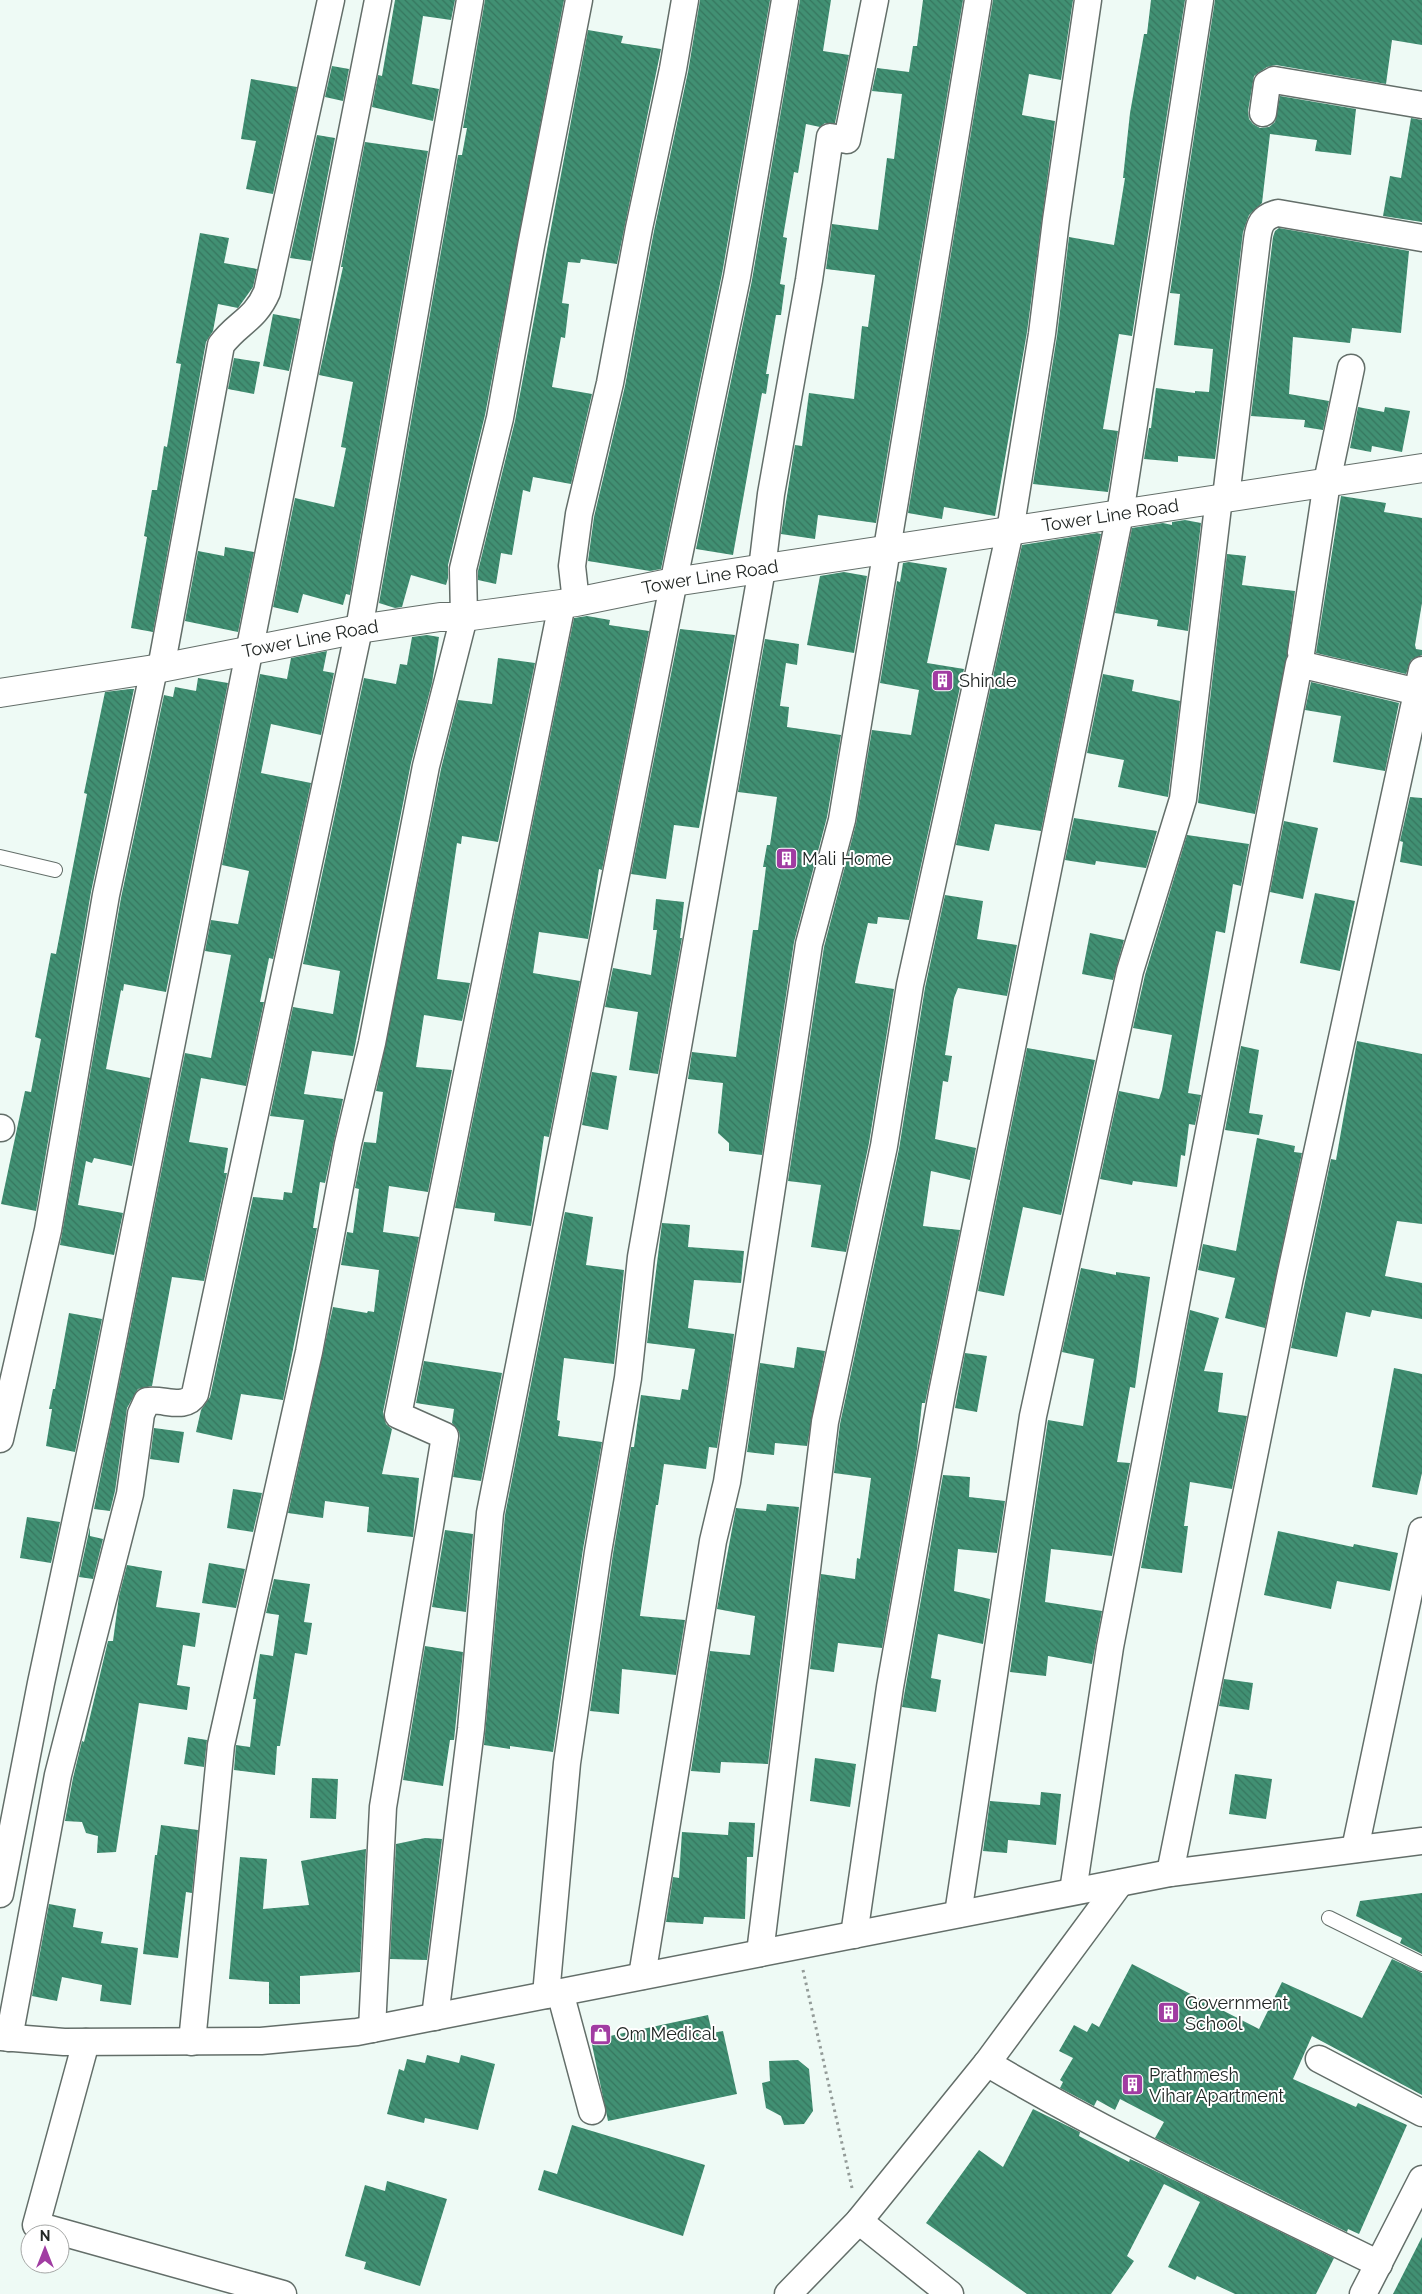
<svg xmlns="http://www.w3.org/2000/svg" width="1422" height="2294" viewBox="0 0 1422 2294" font-family="Raleway,sans-serif">
	<style>
		.building { fill: url(#building-back-hatch) }
		.lines { fill: none; stroke-linecap: round; stroke-linejoin: round }
		.lane-casing { stroke: #636e69; stroke-width: 16 }
		.street-casing { stroke: #636e69; stroke-width: 29 }
		.secondary-casing { stroke: #636e69; stroke-width: 30 }
		.path { stroke: #939b98; stroke-width: 3; stroke-dasharray: 2.5 4; stroke-linecap: butt }
		.lane { stroke: #fff; stroke-width: 14 }
		.street { stroke: #fff; stroke-width: 26 }
		.secondary { stroke: #fff; stroke-width: 28 }
		.labels { text-anchor: middle; stroke-width: 4; stroke-linejoin: round; paint-order: stroke }
		.street-label { font-size: 18px; fill: #222725; stroke: #fff }
		.poi-label { font-size: 18px; fill: #222725; stroke: #fff; text-anchor: start }
	</style>
	<defs>
		<pattern id="building-back-hatch" width="6" height="6" patternUnits="userSpaceOnUse" patternTransform="scale(1.25)"><rect width="6" height="6" fill="#419073"/><path d="M-1 5l2 2M0 0l6 6M5-1l2 2" fill="none" stroke="#36765e"/></pattern>
	</defs>
	<rect width="100%" height="100%" fill="#eefaf5"/>
	<!-- building -->
	<g class="building">
		<polygon points="395,0 455,0 451,20 423,16 412,84 439,89 433,121 372,107 378,75 382,76"/>
		<polygon points="485,0 564,0 485,415 448,565 448,578 446,585 411,575 402,607 395,608 379,603 458,155 462,155 467,128 463,128"/>
		<polygon points="700,0 770,0 722,274 661,569 650,571 588,561 594,517 625,386 654,231 688,72"/>
		<polygon points="800,0 831,0 823,51 849,55 835,123 825,123 820,127 806,124 798,173 794,172 783,237 787,238 780,284 785,285 781,315 776,315 766,374 769,374 766,394 762,393 733,555 696,549 752,280"/>
		<polygon points="923,0 963,0 876,523 818,515 815,539 781,534 795,445 802,446 809,393 854,399 862,326 868,327 875,275 826,269 832,224 878,230 887,158 894,159 902,94 872,91 877,68 909,72 913,46 917,46"/>
		<polygon points="993,0 1073,0 1061,80 1029,74 1022,115 1055,121 1027,332 995,516 944,507 942,519 908,513"/>
		<polygon points="1151,0 1185,0 1132,336 1119,334 1103,429 1118,431 1108,492 1033,484 1057,336 1069,237 1114,245 1125,178 1123,178 1130,113 1144,34 1147,34"/>
		<polygon points="1215,0 1422,0 1422,45 1392,40 1386,84 1276,65 1267,67 1254,76 1248,111 1249,119 1253,124 1260,128 1269,127 1275,122 1280,96 1356,109 1351,155 1315,151 1317,140 1270,134 1262,203 1249,215 1243,232 1215,459 1178,456 1178,462 1144,459 1149,428 1151,428 1156,388 1195,393 1195,391 1209,392 1213,349 1174,345 1180,294 1170,293"/>
		<polygon points="588,30 623,36 621,43 661,49 617,264 581,259 580,263 568,262 562,303 569,304 565,338 561,337 552,387 592,394 571,484 533,477 530,492 523,490 512,555 501,553 496,584 478,580 478,571 515,421"/>
		<polygon points="332,66 349,69 343,101 325,97"/>
		<polygon points="251,79 297,87 273,194 246,189 256,141 241,139"/>
		<polygon points="1411,118 1422,120 1422,222 1383,216 1390,176 1401,178"/>
		<polygon points="317,135 335,138 311,261 290,258"/>
		<polygon points="365,142 428,151 350,595 346,594 343,605 303,594 298,613 273,607 295,498 334,507 346,448 341,447 353,382 319,375 343,267 341,267"/>
		<polygon points="1279,228 1409,251 1401,333 1352,328 1350,343 1293,337 1289,394 1329,401 1323,430 1304,427 1305,420 1251,416 1273,237 1275,231"/>
		<polygon points="200,233 229,238 224,263 257,269 253,287 238,308 218,304 213,331 206,342 153,632 131,628 147,537 144,536 152,490 157,490 164,446 167,447 181,364 176,363"/>
		<polygon points="273,314 300,319 289,371 263,366"/>
		<polygon points="234,358 260,362 254,394 228,389"/>
		<polygon points="1358,407 1384,412 1385,407 1410,411 1402,452 1372,446 1371,452 1350,448"/>
		<polygon points="1341,496 1386,503 1384,512 1422,518 1422,603 1415,645 1416,649 1422,650 1422,655 1411,660 1406,674 1316,653"/>
		<polygon points="1185,520 1201,523 1188,631 1157,626 1158,620 1115,613 1132,528 1163,523 1172,525 1172,522"/>
		<polygon points="1097,533 1101,534 1041,831 995,824 989,851 956,845 1022,545"/>
		<polygon points="225,547 254,552 238,632 185,621 198,551 224,556"/>
		<polygon points="1227,554 1246,556 1242,585 1295,591 1287,656 1255,814 1198,803"/>
		<polygon points="909,562 947,568 927,663 964,669 909,920 878,917 877,924 868,923 858,967 855,983 894,989 869,1143 846,1252 811,1247 821,1185 788,1181 824,947 856,824 872,730 911,735 919,690 880,683 897,581 900,582 903,563"/>
		<polygon points="844,572 867,576 854,653 807,645 820,576"/>
		<polygon points="587,616 610,620 609,625 649,631 602,870 599,869 588,939 539,932 533,973 580,981 549,1137 544,1136 531,1226 494,1221 495,1213 455,1208 574,618"/>
		<polygon points="680,629 735,635 699,828 674,825 666,879 631,874"/>
		<polygon points="427,635 439,637 432,683 411,763 353,1056 312,1051 304,1094 343,1099 325,1183 320,1182 313,1228 317,1228 283,1400 241,1394 232,1440 196,1432 201,1410 210,1397 253,1197 283,1200 284,1192 292,1193 304,1120 270,1116 293,1007 333,1014 340,971 303,964 364,678 396,684 400,664 407,665 412,637"/>
		<polygon points="765,639 799,644 797,665 786,663 780,706 789,707 787,727 841,735 827,817 794,942 762,1155 729,1151 729,1143 718,1133 723,1083 688,1079 692,1052 736,1057 753,930 758,930 766,867 763,867 767,845 770,845 777,797 738,792"/>
		<polygon points="327,651 323,671 334,673 321,735 271,724 261,773 311,783 273,959 269,958 260,1002 264,1002 246,1086 201,1078 189,1142 228,1148 224,1173 227,1173 204,1281 172,1277 152,1386 138,1389 127,1408 115,1491 110,1511 94,1509 185,1053 211,1058 231,955 205,951 211,920 238,924 249,871 222,865 260,674 287,679 291,658"/>
		<polygon points="498,658 535,663 498,842 462,836 461,844 457,843 437,979 470,983 462,1021 424,1015 416,1067 452,1070 428,1192 389,1186 383,1232 419,1237 383,1412 386,1424 392,1429 382,1474 419,1478 413,1537 367,1532 369,1507 325,1501 323,1518 288,1513 333,1307 367,1313 368,1311 374,1312 379,1270 341,1265 347,1232 353,1233 359,1189 355,1188 363,1147 364,1142 376,1143 383,1092 376,1091 441,769 458,700 492,704"/>
		<polygon points="1103,674 1134,680 1132,691 1180,701 1168,797 1118,787 1124,760 1087,753"/>
		<polygon points="198,678 228,683 166,992 124,984 123,991 121,990 106,1069 150,1078 132,1166 94,1158 92,1163 86,1161 78,1205 123,1213 114,1255 60,1245 121,898 164,695 173,697 175,687 196,691"/>
		<polygon points="1311,682 1399,703 1385,771 1333,762 1341,716 1305,710"/>
		<polygon points="130,689 134,689 91,892 36,1211 1,1204 25,1091 31,1092 41,1039 35,1037 51,953 56,954 87,794 84,793 105,692"/>
		<polygon points="1410,797 1422,798 1422,866 1400,862 1403,842 1400,841"/>
		<polygon points="1074,818 1157,831 1146,868 1096,861 1095,865 1065,860"/>
		<polygon points="1284,821 1318,828 1303,899 1270,892"/>
		<polygon points="1187,835 1249,844 1241,886 1233,884 1225,933 1216,931 1188,1093 1201,1095 1195,1125 1189,1124 1185,1156 1181,1155 1177,1187 1133,1181 1132,1185 1100,1179 1119,1091 1159,1099 1162,1090 1172,1035 1133,1028 1145,975"/>
		<polygon points="1315,893 1355,901 1340,971 1300,963"/>
		<polygon points="945,895 983,901 977,939 1017,945 1007,996 958,988 954,998 945,1055 952,1056 948,1082 943,1081 935,1139 976,1148 970,1180 931,1171 923,1226 960,1230 925,1403 922,1403 917,1449 882,1648 838,1643 834,1672 810,1669 821,1574 855,1579 857,1558 860,1559 871,1478 834,1473 840,1424 899,1149 925,988"/>
		<polygon points="656,899 684,902 680,938 682,938 658,1074 629,1070 638,1012 605,1007 613,968 651,975 657,930 653,930"/>
		<polygon points="1090,933 1124,940 1113,980 1082,974"/>
		<polygon points="1357,1041 1422,1054 1422,1224 1397,1221 1385,1276 1422,1283 1422,1319 1372,1310 1370,1317 1346,1312 1337,1357 1291,1348 1331,1159 1336,1160"/>
		<polygon points="1241,1046 1259,1050 1249,1113 1263,1115 1259,1135 1225,1130"/>
		<polygon points="1027,1048 1095,1060 1061,1215 1023,1207 1004,1296 978,1291"/>
		<polygon points="592,1072 617,1076 608,1130 582,1125"/>
		<polygon points="1257,1138 1295,1146 1294,1152 1302,1153 1265,1328 1225,1318 1235,1278 1198,1270 1203,1244 1236,1251"/>
		<polygon points="565,1212 593,1217 586,1265 624,1270 614,1364 564,1358 557,1420 560,1421 558,1436 602,1442 583,1549 553,1752 510,1746 510,1749 484,1745 505,1515"/>
		<polygon points="662,1223 690,1225 688,1247 744,1251 741,1283 694,1280 688,1328 734,1334 731,1359 717,1448 709,1447 706,1469 664,1464 658,1505 656,1505 640,1616 685,1620 676,1675 622,1669 619,1714 590,1711 613,1554 631,1447 634,1447 641,1395 680,1400 682,1389 688,1390 695,1349 647,1343"/>
		<polygon points="1081,1268 1116,1275 1116,1272 1150,1277 1135,1388 1130,1387 1117,1462 1130,1463 1112,1556 1051,1549 1045,1602 1102,1611 1092,1664 1048,1656 1046,1676 1010,1672 1048,1420 1083,1426 1094,1359 1062,1352"/>
		<polygon points="1190,1310 1219,1318 1204,1371 1223,1373 1218,1412 1247,1416 1232,1489 1190,1482 1184,1526 1188,1526 1182,1573 1141,1568"/>
		<polygon points="69,1313 102,1319 75,1452 46,1446 52,1409 49,1409 53,1389 55,1389"/>
		<polygon points="797,1347 825,1351 807,1446 775,1443 774,1455 747,1452 760,1363 794,1368"/>
		<polygon points="965,1353 987,1356 977,1412 955,1408"/>
		<polygon points="424,1361 502,1373 481,1481 453,1477 460,1438 459,1432 452,1423 454,1409 416,1403"/>
		<polygon points="1394,1368 1422,1374 1422,1473 1417,1495 1372,1487"/>
		<polygon points="154,1428 184,1432 179,1463 150,1459"/>
		<polygon points="943,1475 970,1477 969,1497 1005,1501 997,1553 958,1549 954,1591 990,1599 983,1644 938,1634 931,1678 941,1680 936,1712 902,1707"/>
		<polygon points="233,1489 262,1493 253,1532 227,1528"/>
		<polygon points="767,1504 799,1507 768,1764 721,1762 720,1773 691,1771 710,1651 750,1655 755,1616 717,1609 736,1508 766,1511"/>
		<polygon points="27,1517 60,1522 51,1563 20,1558"/>
		<polygon points="90,1527 90,1536 103,1539 93,1579 79,1577"/>
		<polygon points="445,1530 473,1534 466,1612 432,1607"/>
		<polygon points="1278,1531 1353,1547 1354,1544 1398,1553 1390,1591 1337,1581 1331,1609 1264,1595"/>
		<polygon points="209,1563 245,1569 236,1608 202,1603"/>
		<polygon points="127,1565 162,1571 156,1607 200,1613 195,1647 183,1645 177,1685 190,1687 187,1710 139,1703 116,1852 97,1853 98,1836 86,1833 82,1822 65,1821 73,1778 82,1741 84,1742 108,1641 113,1641 119,1596"/>
		<polygon points="274,1579 310,1584 304,1622 312,1623 307,1655 295,1653 280,1746 277,1746 275,1775 234,1770 236,1745 250,1747 256,1699 253,1699 260,1654 273,1656 279,1615 266,1613"/>
		<polygon points="425,1646 463,1652 454,1740 450,1740 443,1786 403,1780"/>
		<polygon points="1224,1679 1253,1683 1249,1710 1219,1706"/>
		<polygon points="188,1737 207,1740 204,1767 184,1764"/>
		<polygon points="815,1758 856,1764 850,1807 810,1801"/>
		<polygon points="1235,1774 1272,1779 1266,1819 1229,1814"/>
		<polygon points="312,1778 338,1779 336,1819 310,1818"/>
		<polygon points="1041,1792 1061,1794 1056,1845 1008,1840 1007,1853 983,1851 990,1801 1040,1805"/>
		<polygon points="729,1822 755,1823 753,1857 747,1857 745,1919 704,1917 703,1924 666,1922 673,1877 679,1878 682,1832 728,1835"/>
		<polygon points="161,1825 198,1830 192,1893 186,1892 178,1958 143,1954 155,1855 157,1855"/>
		<polygon points="425,1838 442,1839 427,1960 390,1959 396,1844"/>
		<polygon points="366,1849 360,1972 300,1976 300,2004 269,2004 269,1982 229,1979 240,1857 267,1859 263,1909 309,1905 301,1861"/>
		<polygon points="1422,1893 1422,1954 1400,1943 1402,1938 1356,1916 1360,1901"/>
		<polygon points="49,1904 76,1909 73,1927 103,1932 101,1943 138,1948 131,2005 100,2001 102,1985 62,1977 57,2001 32,1996"/>
		<polygon points="1392,1959 1422,1973 1422,2095 1312,2036 1293,2079 1356,2107 1358,2103 1407,2125 1359,2234 1348,2229 1347,2232 1155,2138 1164,2122 1120,2099 1115,2110 1097,2100 1094,2106 1060,2088 1063,2082 1060,2080 1073,2058 1059,2051 1074,2025 1087,2032 1092,2023 1099,2027 1132,1964 1259,2029 1282,1982 1362,2018"/>
		<polygon points="708,2015 712,2033 723,2031 737,2094 608,2121 591,2040"/>
		<polygon points="427,2055 459,2063 461,2055 495,2064 478,2130 425,2118 424,2123 387,2114 399,2069 404,2071 407,2059 425,2063"/>
		<polygon points="798,2060 809,2069 813,2111 804,2124 784,2125 781,2116 766,2108 762,2083 770,2081 769,2061"/>
		<polygon points="1033,2109 1080,2132 1079,2136 1129,2162 1130,2159 1141,2164 1334,2258 1316,2294 1235,2294 1197,2276 1195,2280 1168,2267 1200,2202 1164,2184 1127,2256 1134,2261 1111,2294 1027,2294 926,2223 979,2150 1003,2167"/>
		<polygon points="572,2125 705,2165 683,2236 538,2190 544,2170 557,2174"/>
		<polygon points="387,2181 447,2199 420,2286 364,2269 366,2262 345,2256 365,2185 385,2191"/>
		<polygon points="1422,2237 1422,2294 1393,2294"/>
	</g>
	<g class="lines">
		<defs>
			<g id="lane">
				<polyline points="0,857 55,870"/>
				<polyline points="1329,1918 1422,1964"/>
			</g>
			<g id="street">
				<polyline points="1263,113 1267,84 1274,80 1422,105"/>
				<path d="M 1226,497 L 1257,240 C 1259,224 1262,217 1278,213 L 1422,238"/>
				<polyline points="576,602 572,566 579,514 610,383 639,228 673,69 685,0"/>
				<polyline points="1301,653 1327,482 1351,368"/>
				<path d="M 161,668 L 221,345 C 237,323 255,320 267,292 L 331,0"/>
				<polyline points="0,1128 1,1128"/>
				<polyline points="0,1439 48,1230 106,895 154,669"/>
				<polyline points="1355,1849 1422,1531"/>
				<polyline points="1170,1873 1290,1277 1422,670"/>
				<polyline points="1073,1891 1110,1647 1299,664 1418,692"/>
				<polyline points="0,1894 41,1683 97,1421 378,0"/>
				<polyline points="958,1914 1033,1416 1130,971 1183,799 1219,498"/>
				<polyline points="854,1935 890,1687 942,1393 1120,514 1200,0"/>
				<polyline points="760,1953 825,1422 884,1146 910,985 1010,531 1042,334 1056,220 1088,0"/>
				<polyline points="642,1976 713,1541 727,1482 809,944 842,820 978,0"/>
				<polyline points="560,1992 592,2111"/>
				<polyline points="546,1995 567,1763 598,1552 628,1378 641,1257 762,569 771,494 809,280 830,137 847,140 875,0"/>
				<polyline points="435,2017 471,1729 490,1513 677,565 737,277 785,0"/>
				<polyline points="372,2029 383,1807 445,1436 398,1415 562,604"/>
				<polyline points="0,2037 64,2042 261,2041 357,2032 1170,1873 1422,1841"/>
				<path d="M 9,2038 L 58,1775 L 130,1494 L 141,1414 L 147,1401 C 164,1398 185,1411 195,1394 L 359,629 L 470,0"/>
				<polyline points="86,2042 36,2225 283,2294"/>
				<polyline points="192,2042 221,1745 309,1352 348,1144 372,1043 426,766 464,617 463,569 500,418 531,246 579,0"/>
				<polyline points="1319,2059 1422,2113"/>
				<path d="M 987,2063 C 1113,2138 1247,2199 1379,2264"/>
				<polyline points="859,2221 950,2294"/>
				<polyline points="788,2294 859,2221 987,2063 1120,1883"/>
				<polyline points="1363,2294 1422,2179"/>
			</g>
			<g id="secondary">
				<path id="s1" d="M 0,693 L 161,668 L 359,629 L 440,617 L 464,617 L 576,602 L 674,582 L 1422,468"/>
			</g>
		</defs>
		<!-- lane casing -->
		<use href="#lane" class="lane-casing"/>
		<!-- street casing -->
		<use href="#street" class="street-casing"/>
		<!-- secondary casing -->
		<use href="#secondary" class="secondary-casing"/>
		<!-- path -->
		<polyline class="path" points="803,1970 852,2188"/>
		<!-- lane -->
		<use href="#lane" class="lane"/>
		<!-- street -->
		<use href="#street" class="street"/>
		<!-- secondary -->
		<use href="#secondary" class="secondary"/>
	</g>
	<!-- icons -->
	<defs>
		<symbol id="building-square" viewBox="-11 -11 22 22"><rect x="-9" y="-9" width="18" height="18" rx="4" fill="#a13ca2" stroke="#fff"/><path d="M-4-6H4V6H1V3H-1V6H-4ZM-2.5-4.3h1.7v1.8h-1.7ZM.8-4.3h1.7v1.8H.8ZM-2.5-1h1.7V.8h-1.7ZM.8-1h1.7V.8H.8Z" fill="#fff"/></symbol>
		<symbol id="shop-square" viewBox="-11 -11 22 22"><rect x="-9" y="-9" width="18" height="18" rx="4" fill="#a13ca2" stroke="#fff"/><path d="M-5-2.5h2.3a2.7 3.5 0 0 1 5.4 0H5L5.5 6h-11ZM-1.5-2.5h3a1.5 2.3 0 0 0-3 0Z" fill="#fff"/></symbol>
	</defs>
	<g fill-rule="evenodd">
		<use href="#building-square" x="930" y="668" width="25" height="25"/>
		<use href="#building-square" x="774" y="846" width="25" height="25"/>
		<use href="#building-square" x="1156" y="2000" width="25" height="25"/>
		<use href="#shop-square" x="588" y="2022" width="25" height="25"/>
		<use href="#building-square" x="1120" y="2072" width="25" height="25"/>
	</g>
	<g class="labels">
		<!-- street labels -->
		<g class="street-label">
			<text dy="6" stroke="none"><textPath href="#s1" startOffset="1125">Tower Line Road</textPath></text>
			<text dy="6" stroke="none"><textPath href="#s1" startOffset="720">Tower Line Road</textPath></text>
			<text dy="6" stroke="none"><textPath href="#s1" startOffset="315">Tower Line Road</textPath></text>
		</g>
		<!-- poi labels -->
		<g class="poi-label">
			<text x="959" y="687">Shinde</text>
			<text x="802" y="865">Mali Home</text>
			<text x="1185" y="2009">Government<tspan x="1185" dy="21">School</tspan></text>
			<text x="616" y="2040">Om Medical</text>
			<text x="1149" y="2081">Prathmesh<tspan x="1149" dy="21">Vihar Apartment</tspan></text>
		</g>
	</g>
	<!-- north arrow -->
	<g transform="translate(45 2249)"><circle r="24" fill="#ffffff" stroke="#a7a9a8"/>
	<path d="M0-4L9 19L0 12L-9 19Z" fill="#a13ca2"/>
	<text y="-8" font-size="14" font-weight="bold" text-anchor="middle" fill="#222725">N</text>
	</g>
</svg>
